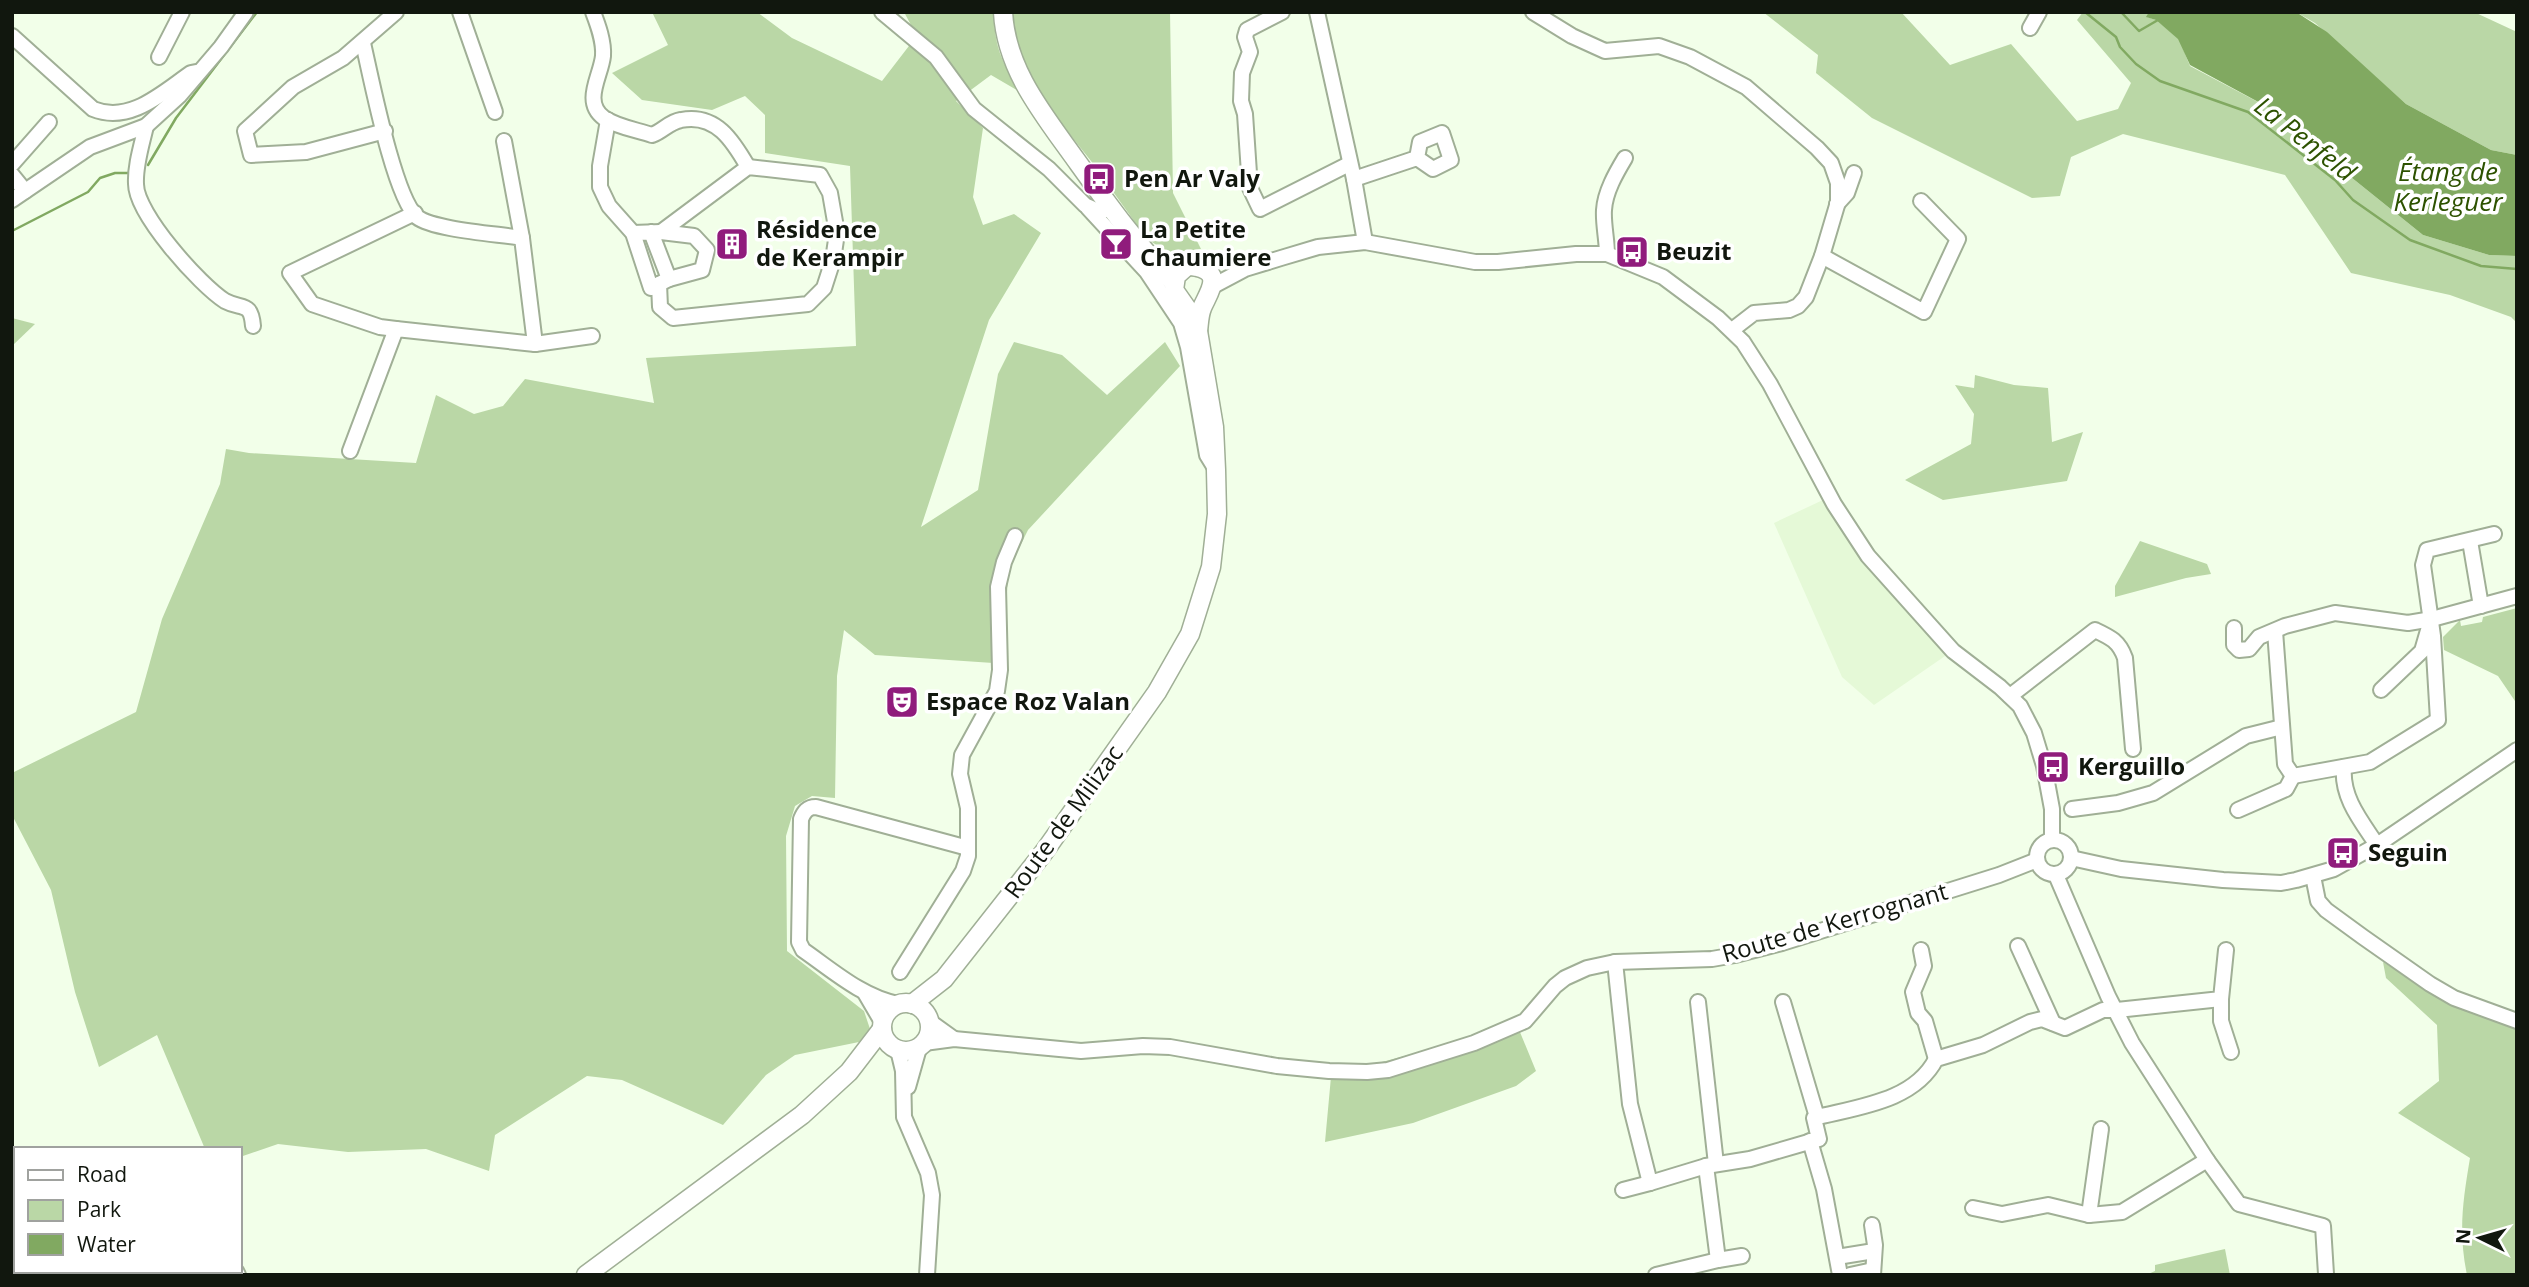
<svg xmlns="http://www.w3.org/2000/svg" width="2529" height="1287" viewBox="0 0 2529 1287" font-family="'Open Sans',sans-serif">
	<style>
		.built { fill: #e5f9d7 }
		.green { fill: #bad7a6 }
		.water { fill: #81a961 }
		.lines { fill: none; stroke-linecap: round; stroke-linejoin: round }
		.stream { stroke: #81a961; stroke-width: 2.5 }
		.minor-casing { stroke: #a0af96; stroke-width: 18 }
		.major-casing { stroke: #a0af96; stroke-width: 21 }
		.minor { stroke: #fff; stroke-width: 14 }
		.major { stroke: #fff; stroke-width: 18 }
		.labels { text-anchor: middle; stroke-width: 7; stroke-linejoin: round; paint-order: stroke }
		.poi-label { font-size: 24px; font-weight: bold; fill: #11170e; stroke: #fff; text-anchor: start }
		.street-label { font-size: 24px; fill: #11170e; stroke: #fff }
		.water-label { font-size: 26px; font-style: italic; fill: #2d5200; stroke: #fff }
	</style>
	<rect width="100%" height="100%" fill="#f2ffe9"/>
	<!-- built -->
	<polygon class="built" points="1825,499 1948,654 1874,705 1842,677 1774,523"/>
	<!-- green -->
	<g class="green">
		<path d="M 652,12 L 757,12 L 792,38 L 882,81 L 912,42 L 920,42 L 904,12 L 994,12 C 994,48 1003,65 1022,93 L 991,75 L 956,101 L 983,128 L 973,197 L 983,225 L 1014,214 L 1041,233 L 989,320 L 921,527 L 978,490 L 998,374 L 1014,342 L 1062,355 L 1107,395 L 1165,342 L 1180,366 L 1028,530 L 1009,568 L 1005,615 L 1008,664 L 875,655 L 844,630 L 837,676 L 835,798 L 812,796 L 795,806 L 786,836 L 787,951 L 864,1011 L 870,1029 L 859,1042 L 795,1055 L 766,1075 L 723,1125 L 622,1080 L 587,1076 L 495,1135 L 489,1171 L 426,1149 L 348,1152 L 278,1144 L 240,1157 L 240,1149 L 205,1149 L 157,1035 L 99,1067 L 75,992 L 51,890 L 12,815 L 12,773 L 136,712 L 162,619 L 220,484 L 226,449 L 249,453 L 416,463 L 436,395 L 474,414 L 503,406 L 525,379 L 654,403 L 646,358 L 856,346 L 850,166 L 765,153 L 765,115 L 745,96 L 712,110 L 642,100 L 612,73 L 668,45 Z"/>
		<polygon points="1012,12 1170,12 1173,193 1201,249 1171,254 1147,239 1091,161 1052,112 1018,57"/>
		<polygon points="1763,12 1901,12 1950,65 2011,44 2077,121 2118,109 2131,83 2077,20 2083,12 2149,12 2147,17 2156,20 2179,39 2190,66 2275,111 2321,153 2423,235 2489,255 2517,256 2517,323 2511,317 2450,295 2351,273 2285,175 2123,134 2071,157 2060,196 2032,198 1872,118 1816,73 1818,55"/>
		<polygon points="2296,12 2474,12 2517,32 2517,155 2491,150 2406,104 2315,23"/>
		<polygon points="12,318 35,324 12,346"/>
		<polygon points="1975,375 2014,385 2048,388 2052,442 2083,432 2067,481 1943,500 1905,480 1971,444 1974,414 1955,385 1974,388"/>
		<polygon points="2140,541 2207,564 2211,574 2186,578 2115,597 2115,586"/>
		<polygon points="2517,608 2517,704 2498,676 2444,650 2443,637 2460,620 2461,626 2482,622 2483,617"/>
		<path d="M 2383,962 L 2441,998 L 2517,1028 L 2517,1275 L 2467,1275 C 2458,1232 2463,1200 2470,1158 L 2398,1113 L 2439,1081 L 2437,1025 L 2386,978 Z"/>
		<polygon points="1515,1020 1536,1071 1516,1086 1413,1123 1325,1142 1332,1066 1367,1066 1468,1039"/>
		<polygon points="2225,1249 2230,1275 2146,1275 2155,1271 2155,1265"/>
	</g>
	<!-- water -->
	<polygon class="water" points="2149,12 2296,12 2327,32 2406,104 2491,150 2517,155 2517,256 2489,255 2423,235 2321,153 2275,111 2190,65 2178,39 2156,20 2146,17"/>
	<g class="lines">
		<!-- stream -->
		<g class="stream">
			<polyline points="2085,12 2116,37 2120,47 2136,64 2160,81 2248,112 2335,180 2353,200 2410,240 2481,266 2517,269"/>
			<polyline points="2121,12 2139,31 2158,20"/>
			<polyline points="148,165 176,118 257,12"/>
			<polyline points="12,231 88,192 100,178 115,173 129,173"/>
		</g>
		<defs>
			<g id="minor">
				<polyline points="460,12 495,112"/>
				<path d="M 593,12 C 598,25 604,41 603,56 C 601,76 582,102 604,118 C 617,127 637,130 652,135 C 663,131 669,122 681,120 C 716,113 733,141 748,167"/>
				<polyline points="882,12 936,57 974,109 1049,169 1085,205 1096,210 1112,210"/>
				<polyline points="1282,12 1247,30 1245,37 1250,52 1242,73 1241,101 1245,114 1250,188 1260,209 1349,164"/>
				<polyline points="1317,12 1354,179 1365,242"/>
				<polyline points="1533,12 1572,36 1605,51 1659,46 1690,57 1746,87 1817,148 1831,163 1838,183 1838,202 1822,256 1806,297 1798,306 1789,310 1754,313 1732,330"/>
				<polyline points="2030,28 2039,12"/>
				<path d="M 12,36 L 93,109 C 130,124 162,93 191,73 L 196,72"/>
				<path d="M 363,43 C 371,77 394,197 417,217 C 434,230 499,234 522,238 L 535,344 L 592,336"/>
				<polyline points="159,57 182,12"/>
				<polyline points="608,120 600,166 600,187 609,206 633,233 651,288 669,279"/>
				<path d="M 146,126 C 142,144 135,165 136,184 C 136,214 200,285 225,301 C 242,310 251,301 253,326"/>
				<polyline points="385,131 306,152 251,155 245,131 293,87 343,58 396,12"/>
				<polyline points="504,141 522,238"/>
				<polyline points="12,164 49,122"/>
				<polyline points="12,175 25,191"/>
				<polyline points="1354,179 1417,158 1433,169 1451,160 1442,133 1420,142 1417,158"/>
				<polyline points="12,200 90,147 146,126 180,95 221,47 246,12"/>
				<polyline points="1837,204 1847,193 1854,173"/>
				<polyline points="1088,208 1147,272 1181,323 1188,347 1207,455 1215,468"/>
				<polyline points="633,233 661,232 694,236 707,250 702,270 669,279 651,232"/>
				<path d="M 1607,254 C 1607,240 1603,223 1604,210 C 1605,192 1616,173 1625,158"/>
				<polyline points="1822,256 1924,312 1958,239 1921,201"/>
				<polyline points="659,284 660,307 673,318 808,304 824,288 833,260 837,233 830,193 820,175 748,167 661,232"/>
				<polyline points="1213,286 1245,269 1281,258 1318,247 1365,242 1475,262 1498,262 1576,254 1607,254 1663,277 1718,318 1743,342 1770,384 1834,504 1868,556 1953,651 2000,687 2020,706 2034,733 2044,766 2052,809 2052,840"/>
				<polyline points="396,329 380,327 312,304 290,273 415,213"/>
				<polyline points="350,451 396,329 535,344"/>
				<polyline points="2470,541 2481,606"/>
				<polyline points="2234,628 2234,645 2239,650 2249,649 2259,637 2285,626 2335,613 2408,623 2432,619 2517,596"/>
				<polyline points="2275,631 2285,764 2293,776"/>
				<polyline points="2381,690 2422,651 2429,627"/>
				<path d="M 2010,696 L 2095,630 C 2110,637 2119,641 2125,658 L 2133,749"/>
				<path d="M 2344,767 C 2341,797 2361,821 2377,845"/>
				<polyline points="2293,776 2370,762 2438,720 2433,636 2423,565 2427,550 2494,534"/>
				<polyline points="2072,809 2118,803 2153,793 2246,736 2282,727"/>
				<polyline points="2238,810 2286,789 2293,776"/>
				<circle cx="2054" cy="857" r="17"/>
				<polyline points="2071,858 2121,869 2223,880 2281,883 2296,880 2334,869 2377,845 2517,750"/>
				<polyline points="2056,875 2108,996 2132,1043 2207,1160 2239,1204 2323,1226 2326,1274"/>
				<polyline points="2313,876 2318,901 2326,910 2363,937 2430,984 2454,998 2517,1021"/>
				<polyline points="2018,946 2053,1023"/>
				<polyline points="1921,950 1924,966 1913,992 1918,1013 1925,1021 1936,1059"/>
				<path d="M 1615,962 L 1630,1104 L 1650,1183 L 1706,1166 L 1750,1159 L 1819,1139 L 1814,1118 C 1856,1107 1914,1102 1936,1059 L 1983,1045 L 2030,1022 L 2042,1019 L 2065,1028 L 2103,1010 L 2117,1010 L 2221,999 L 2226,950"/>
				<polyline points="900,972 963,871 968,856 968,848"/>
				<polyline points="865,993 882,1022"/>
				<polyline points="2221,999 2221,1021 2231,1052"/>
				<polyline points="1698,1002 1716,1164"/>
				<polyline points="1783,1002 1817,1117"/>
				<path d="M 898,1004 C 862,997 832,970 803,950 L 799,942 L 801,819 C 804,812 807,807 816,807 L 968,848 L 968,808 L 960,774 L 962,755 L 997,691 L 1000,670 L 998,587 L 1004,562 L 1015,536"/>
				<polyline points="929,1021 954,1039"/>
				<polyline points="924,1043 954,1039 1081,1051 1143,1046 1170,1047 1277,1066 1329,1071 1367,1072 1388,1070 1474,1043 1525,1021 1555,986 1565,978 1587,968 1615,962 1712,959 1735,955 1782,943 1999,875 2037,860"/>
				<polyline points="898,1050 903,1071 904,1117 928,1173 932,1195 927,1275"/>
				<polyline points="908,1087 919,1048"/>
				<polyline points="1810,1141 1824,1189 1840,1275"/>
				<polyline points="1623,1190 1650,1183"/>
				<polyline points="1973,1208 2002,1214 2048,1205 2089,1215 2122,1212 2207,1160"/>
				<polyline points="2089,1215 2101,1129"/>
				<polyline points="1872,1225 1875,1245 1873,1275"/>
				<polyline points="1837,1257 1874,1251"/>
				<polyline points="1718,1260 1742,1256"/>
				<polyline points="236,1271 238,1275"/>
				<polyline points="1656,1275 1718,1260 1706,1166"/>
				<polyline points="1850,1275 1873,1270"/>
			</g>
			<g id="major">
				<path d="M 1003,12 C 1006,70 1044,115 1076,160 C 1107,203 1137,245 1174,283"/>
				<path d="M 1174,266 C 1182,267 1190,265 1197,267 C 1225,273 1207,295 1202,308 C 1199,315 1199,324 1198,331"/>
				<circle cx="906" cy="1027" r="24"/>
				<polyline points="912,1004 944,979 1044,852 1157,692 1190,634 1211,567 1217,514 1216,470 1214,427 1198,331 1188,310 1174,290 1176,276 1186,267"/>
				<polyline points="586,1275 802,1115 849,1072 882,1029"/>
			</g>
		</defs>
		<!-- minor casing -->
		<use href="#minor" class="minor-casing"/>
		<!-- major casing -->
		<use href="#major" class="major-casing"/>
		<!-- minor -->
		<use href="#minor" class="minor"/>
		<!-- major -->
		<use href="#major" class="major"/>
	</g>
	<!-- icons -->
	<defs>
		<symbol id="bus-square" viewBox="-11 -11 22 22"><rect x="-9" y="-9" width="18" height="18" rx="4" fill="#901c7c" stroke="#fff"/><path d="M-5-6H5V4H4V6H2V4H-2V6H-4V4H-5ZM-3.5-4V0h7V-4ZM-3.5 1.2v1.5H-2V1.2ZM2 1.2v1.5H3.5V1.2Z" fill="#fff"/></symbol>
		<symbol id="building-square" viewBox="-11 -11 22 22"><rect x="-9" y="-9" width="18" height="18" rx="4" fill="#901c7c" stroke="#fff"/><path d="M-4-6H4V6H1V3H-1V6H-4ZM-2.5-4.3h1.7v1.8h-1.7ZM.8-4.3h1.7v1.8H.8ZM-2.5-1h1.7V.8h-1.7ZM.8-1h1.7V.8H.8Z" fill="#fff"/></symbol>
		<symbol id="bar-square" viewBox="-11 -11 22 22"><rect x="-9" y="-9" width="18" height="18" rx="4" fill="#901c7c" stroke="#fff"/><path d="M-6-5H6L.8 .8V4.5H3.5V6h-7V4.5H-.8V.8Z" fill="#fff"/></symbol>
		<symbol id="theatre-square" viewBox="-11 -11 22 22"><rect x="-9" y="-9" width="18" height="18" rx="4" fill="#901c7c" stroke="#fff"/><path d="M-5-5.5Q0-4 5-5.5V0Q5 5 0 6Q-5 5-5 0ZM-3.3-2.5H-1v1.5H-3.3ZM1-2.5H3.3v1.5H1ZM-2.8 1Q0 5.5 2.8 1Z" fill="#fff"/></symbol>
	</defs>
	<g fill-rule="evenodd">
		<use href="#bus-square" x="1080" y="160" width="38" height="38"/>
		<use href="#building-square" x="713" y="225" width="38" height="38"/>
		<use href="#bar-square" x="1097" y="225" width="38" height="38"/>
		<use href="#bus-square" x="1613" y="233" width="38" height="38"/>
		<use href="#theatre-square" x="883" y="683" width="38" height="38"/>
		<use href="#bus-square" x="2034" y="748" width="38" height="38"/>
		<use href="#bus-square" x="2324" y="834" width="38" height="38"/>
	</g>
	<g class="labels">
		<!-- poi labels -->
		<g class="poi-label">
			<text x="1124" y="187">Pen Ar Valy</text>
			<text x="756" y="238">Résidence<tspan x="756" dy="28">de Kerampir</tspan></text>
			<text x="1140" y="238">La Petite<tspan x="1140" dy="28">Chaumiere</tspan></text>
			<text x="1656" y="260">Beuzit</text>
			<text x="926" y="710">Espace Roz Valan</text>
			<text x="2078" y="775">Kerguillo</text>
			<text x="2368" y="861">Seguin</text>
		</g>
		<!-- street labels -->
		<g class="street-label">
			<text transform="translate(1064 822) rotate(-54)" y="8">Route de Milizac</text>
			<text transform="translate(1835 923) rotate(-16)" y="8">Route de Kerrognant</text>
		</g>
		<!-- water labels -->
		<g class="water-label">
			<text transform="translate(2305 139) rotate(38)" y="9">La Penfeld</text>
			<text x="2448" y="181">Étang de<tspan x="2448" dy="30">Kerleguer</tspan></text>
		</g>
	</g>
	<!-- border -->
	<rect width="2529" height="1287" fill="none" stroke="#11170e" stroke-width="28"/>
	<!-- legend -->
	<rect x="14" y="1147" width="228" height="126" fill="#ffffff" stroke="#a0a29f" stroke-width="2"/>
	<rect x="28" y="1170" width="35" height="10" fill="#ffffff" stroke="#a0a29f" stroke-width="2"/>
	<text x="77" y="1182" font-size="21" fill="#11170e">Road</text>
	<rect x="28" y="1200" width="35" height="21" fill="#bad7a6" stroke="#a0a29f" stroke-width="2"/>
	<text x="77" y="1217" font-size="21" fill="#11170e">Park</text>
	<rect x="28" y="1234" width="35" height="21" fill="#81a961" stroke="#a0a29f" stroke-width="2"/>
	<text x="77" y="1252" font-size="21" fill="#11170e">Water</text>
	<!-- north arrow -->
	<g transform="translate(2480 1238) rotate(275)" stroke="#ffffff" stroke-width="5" paint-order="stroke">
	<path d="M0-5L12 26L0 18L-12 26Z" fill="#11170e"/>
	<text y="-10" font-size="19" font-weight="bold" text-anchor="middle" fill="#11170e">N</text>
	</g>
</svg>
